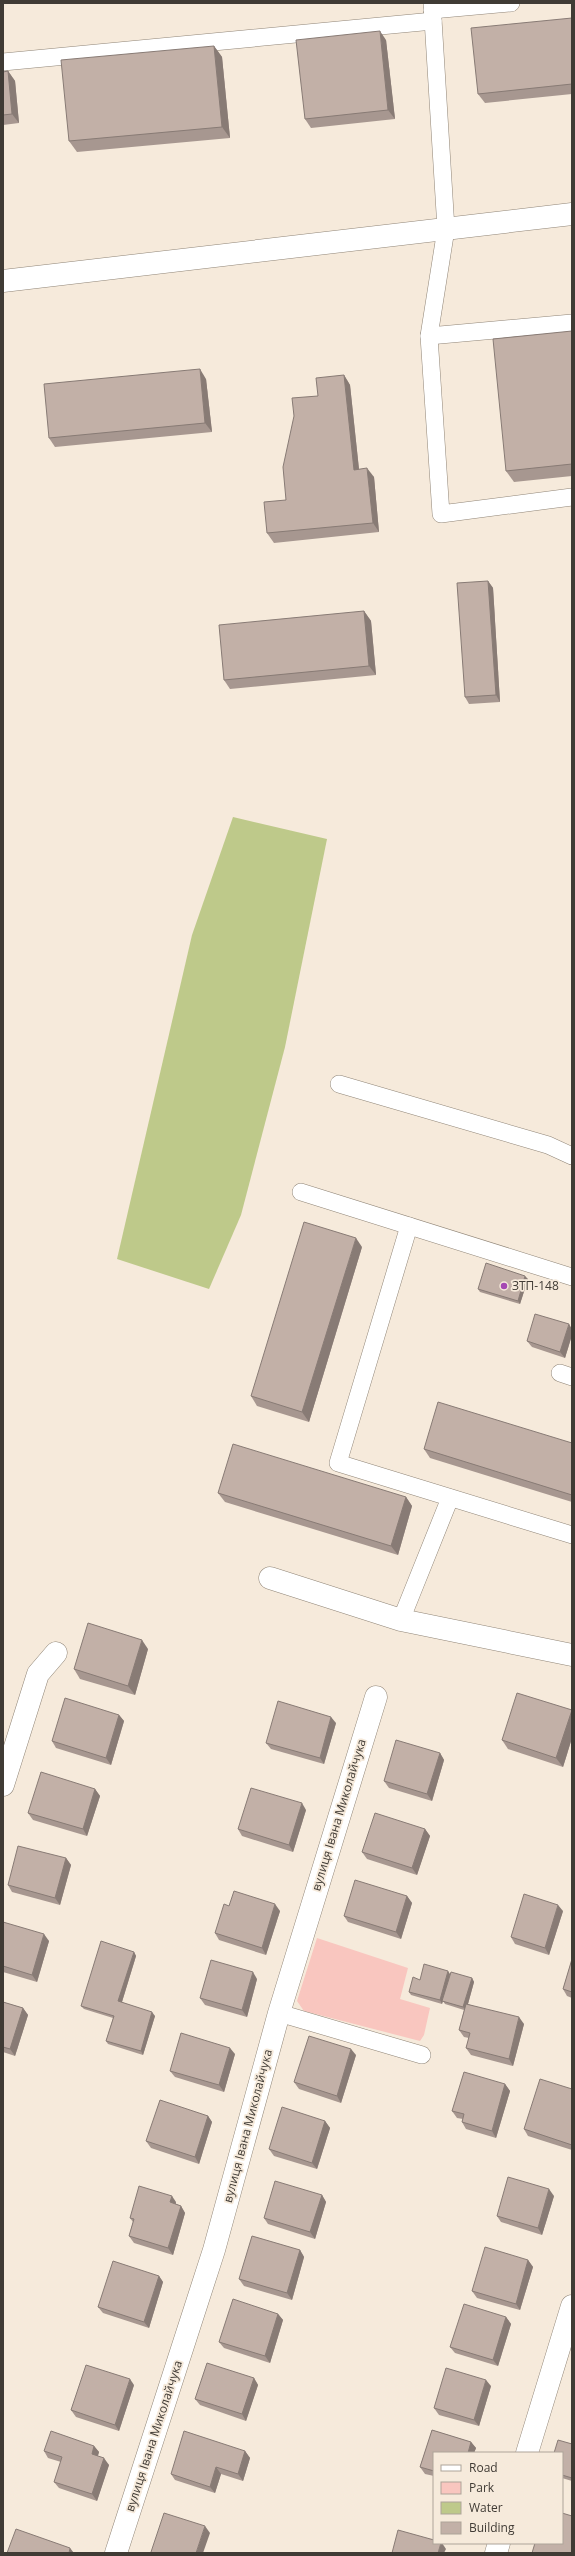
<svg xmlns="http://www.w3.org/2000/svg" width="575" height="2556" viewBox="0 0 575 2556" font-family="'Open Sans',sans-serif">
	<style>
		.green { fill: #f9c6bf }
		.water { fill: #bec98a }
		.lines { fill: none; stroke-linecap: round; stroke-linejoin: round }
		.lane-casing { stroke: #908577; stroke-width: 18 }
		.street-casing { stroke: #908577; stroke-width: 23 }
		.lane { stroke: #fff; stroke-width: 17 }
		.street { stroke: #fff; stroke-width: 22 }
		.wall { fill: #a79790 }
		.shaded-wall { fill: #887b75 }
		.building { fill: #c2b0a7; stroke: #887b75 }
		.poi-dot { fill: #a549b3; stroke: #f6eadb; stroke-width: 1.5 }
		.labels { text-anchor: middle; stroke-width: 3.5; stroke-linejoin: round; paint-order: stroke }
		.poi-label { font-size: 12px; fill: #403b35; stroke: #f6eadb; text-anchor: start }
		.street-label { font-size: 12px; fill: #403b35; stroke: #f6eadb }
	</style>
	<rect width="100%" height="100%" fill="#f6eadb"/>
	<!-- green -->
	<polygon class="green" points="317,1938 408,1968 400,1999 430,2008 424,2035 420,2041 304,2011 297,2001"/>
	<!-- water -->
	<polygon class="water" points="233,817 327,839 285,1047 241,1215 209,1289 117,1259 192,935"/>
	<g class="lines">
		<defs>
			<g id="lane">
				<polyline points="432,3 446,229 429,336 572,323"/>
				<polyline points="432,10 511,3"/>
				<polyline points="3,62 433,21"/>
				<polyline points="429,336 441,514 572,497"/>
				<polyline points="339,1084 548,1145 572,1156"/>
				<polyline points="301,1192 572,1277"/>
				<polyline points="409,1226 338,1463 572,1535"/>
				<polyline points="560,1373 572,1377"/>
				<polyline points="401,1620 450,1498"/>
				<polyline points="279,2013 422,2055"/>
			</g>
			<g id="street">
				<polyline points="3,281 572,214"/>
				<polyline points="270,1578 401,1620 572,1655"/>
				<polyline points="3,1785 38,1674 56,1653"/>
				<polyline points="527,2453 572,2306"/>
				<polyline points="116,2553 214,2250 279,2013 376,1697"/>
				<polyline points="496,2553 499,2543"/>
			</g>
		</defs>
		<!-- lane casing -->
		<use href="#lane" class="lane-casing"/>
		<!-- street casing -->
		<use href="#street" class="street-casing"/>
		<!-- lane -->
		<use href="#lane" class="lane"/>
		<!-- street -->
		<use href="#street" class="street"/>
	</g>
	<!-- wall -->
	<g class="wall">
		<polygon points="572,18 572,94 485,103 478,94"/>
		<polygon points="386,40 395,119 311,128 305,119"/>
		<polygon points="214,46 222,57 230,138 77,152 69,141"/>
		<polygon points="8,71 15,81 19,123 3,125 3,72"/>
		<polygon points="572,331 572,476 514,482 506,471"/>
		<polygon points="344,375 350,385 359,469 374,477 379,532 274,543 267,533 286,500 318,396"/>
		<polygon points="206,379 212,432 55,447 49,438"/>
		<polygon points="488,581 493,588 500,702 469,704 465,697"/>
		<polygon points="364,611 371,621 376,675 230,689 224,680"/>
		<polygon points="362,1247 309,1422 257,1406 251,1396"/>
		<polygon points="528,1279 520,1304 480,1292 478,1289"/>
		<polygon points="572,1329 572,1335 565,1358 532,1347 527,1341"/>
		<polygon points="572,1443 572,1502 430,1458 424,1449"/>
		<polygon points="218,1493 406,1497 412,1506 398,1555 225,1502"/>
		<polygon points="148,1649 135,1695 80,1679 74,1669"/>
		<polygon points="572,1711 572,1738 563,1767 508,1749 502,1740"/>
		<polygon points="119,1715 124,1721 111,1765 56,1748 52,1741"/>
		<polygon points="336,1723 324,1764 271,1749 266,1743"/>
		<polygon points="440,1753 444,1760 432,1801 389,1788 384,1781"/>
		<polygon points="95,1789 100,1796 87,1836 33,1820 28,1813"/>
		<polygon points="306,1810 293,1852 242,1836 238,1829"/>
		<polygon points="425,1829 430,1836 417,1875 367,1859 362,1852"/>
		<polygon points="66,1858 71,1865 60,1905 12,1892 8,1885"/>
		<polygon points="407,1896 412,1903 401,1939 348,1922 344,1916"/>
		<polygon points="229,1906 280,1911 266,1955 219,1940 215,1933"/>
		<polygon points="563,1911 549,1955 515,1944 511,1937"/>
		<polygon points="3,1922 49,1941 37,1982 3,1972"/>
		<polygon points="134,1952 136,1956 122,2002 155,2016 143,2055 108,2044 106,2041 113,2018 84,2009 81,2006"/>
		<polygon points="572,1959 572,1998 567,1996 563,1989"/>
		<polygon points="450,1974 472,1978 474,1982 468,2004 524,2024 513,2066 471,2055 466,2048 469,2038 464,2037 459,2030 464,2010 445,2004 443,2001 442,2004 411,1995 409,1992 420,1980"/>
		<polygon points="257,1979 247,2017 205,2005 200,1998"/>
		<polygon points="3,2002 23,2008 28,2015 15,2056 3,2052"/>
		<polygon points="235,2054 224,2092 175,2077 170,2071"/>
		<polygon points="356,2055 341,2103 299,2089 294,2082"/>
		<polygon points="505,2084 510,2091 496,2138 466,2129 462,2122 463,2119 457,2118 452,2111"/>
		<polygon points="572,2089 572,2150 528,2136 524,2129"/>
		<polygon points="208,2116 212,2122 199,2164 151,2148 146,2141"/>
		<polygon points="325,2121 330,2128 317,2169 274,2156 269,2149"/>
		<polygon points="322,2195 326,2202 315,2239 268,2224 264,2218"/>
		<polygon points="554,2196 542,2235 501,2222 497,2216"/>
		<polygon points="176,2202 176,2204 181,2206 185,2213 173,2255 134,2243 129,2236 133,2222 130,2218"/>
		<polygon points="300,2250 304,2257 292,2300 244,2286 239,2279"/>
		<polygon points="528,2260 533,2267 520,2310 477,2298 472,2291"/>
		<polygon points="159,2276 163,2282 149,2328 103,2313 98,2307"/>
		<polygon points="278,2314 283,2320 270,2363 224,2348 219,2342"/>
		<polygon points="506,2317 511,2324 498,2366 455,2353 450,2347"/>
		<polygon points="254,2378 258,2385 246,2421 200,2405 195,2399"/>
		<polygon points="134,2385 119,2431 76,2417 71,2410"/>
		<polygon points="491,2386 479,2426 439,2415 434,2408"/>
		<polygon points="432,2430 471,2442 476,2448 474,2453 434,2453 434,2476 425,2474 420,2467"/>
		<polygon points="572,2444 572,2481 562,2478 562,2453"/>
		<polygon points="94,2446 99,2452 98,2456 109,2465 97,2501 59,2488 54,2482 61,2462 48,2458 44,2451"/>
		<polygon points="245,2451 250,2458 243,2481 221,2474 215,2493 175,2480 171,2474"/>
	</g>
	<!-- shaded-wall -->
	<g class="shaded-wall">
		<polygon points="380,31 386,40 395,119 388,110"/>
		<polygon points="214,46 222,57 230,138 222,127"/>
		<polygon points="8,71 15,81 19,123 12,114"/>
		<polygon points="200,369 206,379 212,432 205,423"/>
		<polygon points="344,375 350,385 360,479 354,470"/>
		<polygon points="367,468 374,477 379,532 373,523"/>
		<polygon points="488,581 493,588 500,702 496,695"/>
		<polygon points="364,611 371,621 376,675 369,666"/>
		<polygon points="356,1238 362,1247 309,1422 302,1412"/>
		<polygon points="525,1276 528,1279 520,1304 518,1301"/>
		<polygon points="569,1324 572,1329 572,1335 565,1358 560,1352"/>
		<polygon points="406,1497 412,1506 398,1555 391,1546"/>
		<polygon points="142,1640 148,1649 135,1695 128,1686"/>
		<polygon points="572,1710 572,1738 563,1767 556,1758"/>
		<polygon points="119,1715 124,1721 111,1765 106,1758"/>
		<polygon points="331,1717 336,1723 324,1764 320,1758"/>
		<polygon points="440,1753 444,1760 432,1801 427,1794"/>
		<polygon points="95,1789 100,1796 87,1836 83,1829"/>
		<polygon points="302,1803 306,1810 293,1852 289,1845"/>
		<polygon points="425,1829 430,1836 417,1875 412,1868"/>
		<polygon points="66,1858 71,1865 60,1905 55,1898"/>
		<polygon points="407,1896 412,1903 401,1939 396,1932"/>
		<polygon points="275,1904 280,1911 266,1955 262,1948"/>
		<polygon points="558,1905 563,1911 549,1955 545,1948"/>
		<polygon points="44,1934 49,1941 37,1982 32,1975"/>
		<polygon points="134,1952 136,1956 121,2005 118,2001"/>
		<polygon points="448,1971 450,1974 442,2004 440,2000"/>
		<polygon points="253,1972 257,1979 247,2017 242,2010"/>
		<polygon points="472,1978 474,1982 466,2011 463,2007"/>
		<polygon points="23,2008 28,2015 15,2056 10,2049"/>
		<polygon points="152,2012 155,2016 143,2055 141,2051"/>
		<polygon points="519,2017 524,2024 513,2066 509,2059"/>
		<polygon points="230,2048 235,2054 224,2092 219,2085"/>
		<polygon points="351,2049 356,2055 341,2103 337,2096"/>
		<polygon points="505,2084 510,2091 496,2138 492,2131"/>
		<polygon points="208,2116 212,2122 199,2164 195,2157"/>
		<polygon points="325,2121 330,2128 317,2169 312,2163"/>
		<polygon points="549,2189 554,2196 542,2235 538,2228"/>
		<polygon points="322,2195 326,2202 315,2239 310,2232"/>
		<polygon points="172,2196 176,2202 174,2209 170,2202"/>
		<polygon points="181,2206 185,2213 173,2255 168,2248"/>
		<polygon points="300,2250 304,2257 292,2300 287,2293"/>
		<polygon points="528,2260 533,2267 520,2310 516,2304"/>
		<polygon points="159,2276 163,2282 149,2328 144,2322"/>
		<polygon points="278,2314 283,2320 270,2363 265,2356"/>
		<polygon points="506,2317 511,2324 498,2366 493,2360"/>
		<polygon points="254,2378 258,2385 246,2421 242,2414"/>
		<polygon points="130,2379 134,2385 119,2431 115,2425"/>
		<polygon points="486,2380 491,2386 479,2426 474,2420"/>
		<polygon points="471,2442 476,2448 474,2453 468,2453"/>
		<polygon points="94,2446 99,2452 96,2461 92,2454"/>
		<polygon points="245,2451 250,2458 243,2481 238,2474"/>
		<polygon points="104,2458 109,2465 97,2501 92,2494"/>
		<polygon points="216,2467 221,2474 215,2493 210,2487"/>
		<polygon points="205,2526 210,2533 203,2553 196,2553"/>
		<polygon points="441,2543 442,2543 446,2549 444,2553 438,2553"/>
		<polygon points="70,2548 74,2553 69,2553"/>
	</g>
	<!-- building -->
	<g class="building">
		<polygon points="572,18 572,84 478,94 471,28"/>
		<polygon points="380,31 388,110 305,119 296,40"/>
		<polygon points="214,46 222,127 69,141 61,60"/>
		<polygon points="8,71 12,114 3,115 3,72"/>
		<polygon points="572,331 572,464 506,471 493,339"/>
		<polygon points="200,369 205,423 49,438 44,384"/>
		<polygon points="344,375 354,470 367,468 373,523 267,533 264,502 286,500 283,467 294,416 292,398 318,396 316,378"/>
		<polygon points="488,581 496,695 465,697 457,583"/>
		<polygon points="364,611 369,666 224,680 219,625"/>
		<polygon points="304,1222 356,1238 302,1412 251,1396"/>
		<polygon points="486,1263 525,1276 518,1301 478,1289"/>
		<polygon points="535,1314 569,1324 560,1352 527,1341"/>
		<polygon points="438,1402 572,1443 572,1495 424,1449"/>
		<polygon points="233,1444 406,1497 391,1546 218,1493"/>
		<polygon points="88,1623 142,1640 128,1686 74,1669"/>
		<polygon points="517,1693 572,1710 556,1758 502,1740"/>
		<polygon points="65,1698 119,1715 106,1758 52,1741"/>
		<polygon points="278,1701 331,1717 320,1758 266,1743"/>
		<polygon points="396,1740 440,1753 427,1794 384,1781"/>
		<polygon points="41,1772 95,1789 83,1829 28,1813"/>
		<polygon points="251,1788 302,1803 289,1845 238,1829"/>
		<polygon points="375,1813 425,1829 412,1868 362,1852"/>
		<polygon points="18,1846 66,1858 55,1898 8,1885"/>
		<polygon points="355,1880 407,1896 396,1932 344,1916"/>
		<polygon points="234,1891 275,1904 262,1948 215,1933 224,1904 229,1906"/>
		<polygon points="524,1894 558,1905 545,1948 511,1937"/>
		<polygon points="3,1922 44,1934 32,1975 3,1966"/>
		<polygon points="101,1941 134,1952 118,2001 152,2012 141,2051 106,2041 114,2016 81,2006"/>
		<polygon points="572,1959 572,1992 563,1989"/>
		<polygon points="211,1960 253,1972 242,2010 200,1998"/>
		<polygon points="424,1964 448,1971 440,2000 409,1992 413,1977 420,1980"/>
		<polygon points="451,1972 472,1978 463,2007 442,2001"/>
		<polygon points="3,2002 23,2008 10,2049 3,2047"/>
		<polygon points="466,2004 519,2017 509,2059 466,2048 470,2033 459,2030"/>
		<polygon points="181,2033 230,2048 219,2085 170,2071"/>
		<polygon points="309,2036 351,2049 337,2096 294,2082"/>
		<polygon points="464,2072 505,2084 492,2131 462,2122 464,2114 452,2111"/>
		<polygon points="540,2079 572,2089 572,2145 524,2129"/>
		<polygon points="160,2100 208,2116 195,2157 146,2141"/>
		<polygon points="282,2107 325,2121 312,2163 269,2149"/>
		<polygon points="508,2177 549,2189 538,2228 497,2216"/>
		<polygon points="275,2181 322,2195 310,2232 264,2218"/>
		<polygon points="139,2186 172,2196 170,2202 181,2206 168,2248 129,2236 134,2219 130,2218"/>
		<polygon points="252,2236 300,2250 287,2293 239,2279"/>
		<polygon points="485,2247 528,2260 516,2304 472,2291"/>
		<polygon points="113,2261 159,2276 144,2322 98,2307"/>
		<polygon points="233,2299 278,2314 265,2356 219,2342"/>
		<polygon points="464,2304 506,2317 493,2360 450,2347"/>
		<polygon points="207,2363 254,2378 242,2414 195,2399"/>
		<polygon points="86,2365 130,2379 115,2425 71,2410"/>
		<polygon points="446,2368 486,2380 474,2420 434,2408"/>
		<polygon points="432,2430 471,2442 468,2453 434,2453 434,2471 420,2467"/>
		<polygon points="51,2431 94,2446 92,2454 104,2458 92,2494 54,2482 62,2457 44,2451"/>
		<polygon points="184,2431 245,2451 238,2474 216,2467 210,2487 171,2474"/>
		<polygon points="558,2440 572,2444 572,2478 562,2475 562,2453 554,2453"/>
		<polygon points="164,2513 205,2526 196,2553 153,2553 151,2552"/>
		<polygon points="562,2513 572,2516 572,2553 532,2553 535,2543 562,2543"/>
		<polygon points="16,2529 70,2548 69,2553 7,2553"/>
		<polygon points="398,2530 434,2540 434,2543 441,2543 438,2553 392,2553"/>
	</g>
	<!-- markers -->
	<circle class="poi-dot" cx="504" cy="1286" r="4"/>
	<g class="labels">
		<!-- poi labels -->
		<g class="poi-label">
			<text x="512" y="1290">ЗТП-148</text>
		</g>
		<!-- street labels -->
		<g class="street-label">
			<text transform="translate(339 1815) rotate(-73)" y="4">вулиця Івана Миколайчука</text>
			<text transform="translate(248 2126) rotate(-75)" y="4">вулиця Івана Миколайчука</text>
			<text transform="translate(154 2436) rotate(-72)" y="4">вулиця Івана Миколайчука</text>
		</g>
	</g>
	<!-- border -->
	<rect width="575" height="2556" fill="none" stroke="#403b35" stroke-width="8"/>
	<!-- legend -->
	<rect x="433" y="2452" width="130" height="92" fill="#f6eadb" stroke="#ada499"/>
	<rect x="441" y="2465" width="20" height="6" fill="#ffffff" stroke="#ada499"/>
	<text x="469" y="2472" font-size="12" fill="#403b35">Road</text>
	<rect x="441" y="2482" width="20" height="12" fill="#f9c6bf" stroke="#ada499"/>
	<text x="469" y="2492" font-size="12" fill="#403b35">Park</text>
	<rect x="441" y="2502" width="20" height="12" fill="#bec98a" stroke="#ada499"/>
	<text x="469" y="2512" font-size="12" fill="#403b35">Water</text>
	<rect x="441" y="2522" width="20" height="12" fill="#c2b0a7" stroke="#ada499"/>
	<text x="469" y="2532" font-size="12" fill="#403b35">Building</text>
</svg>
